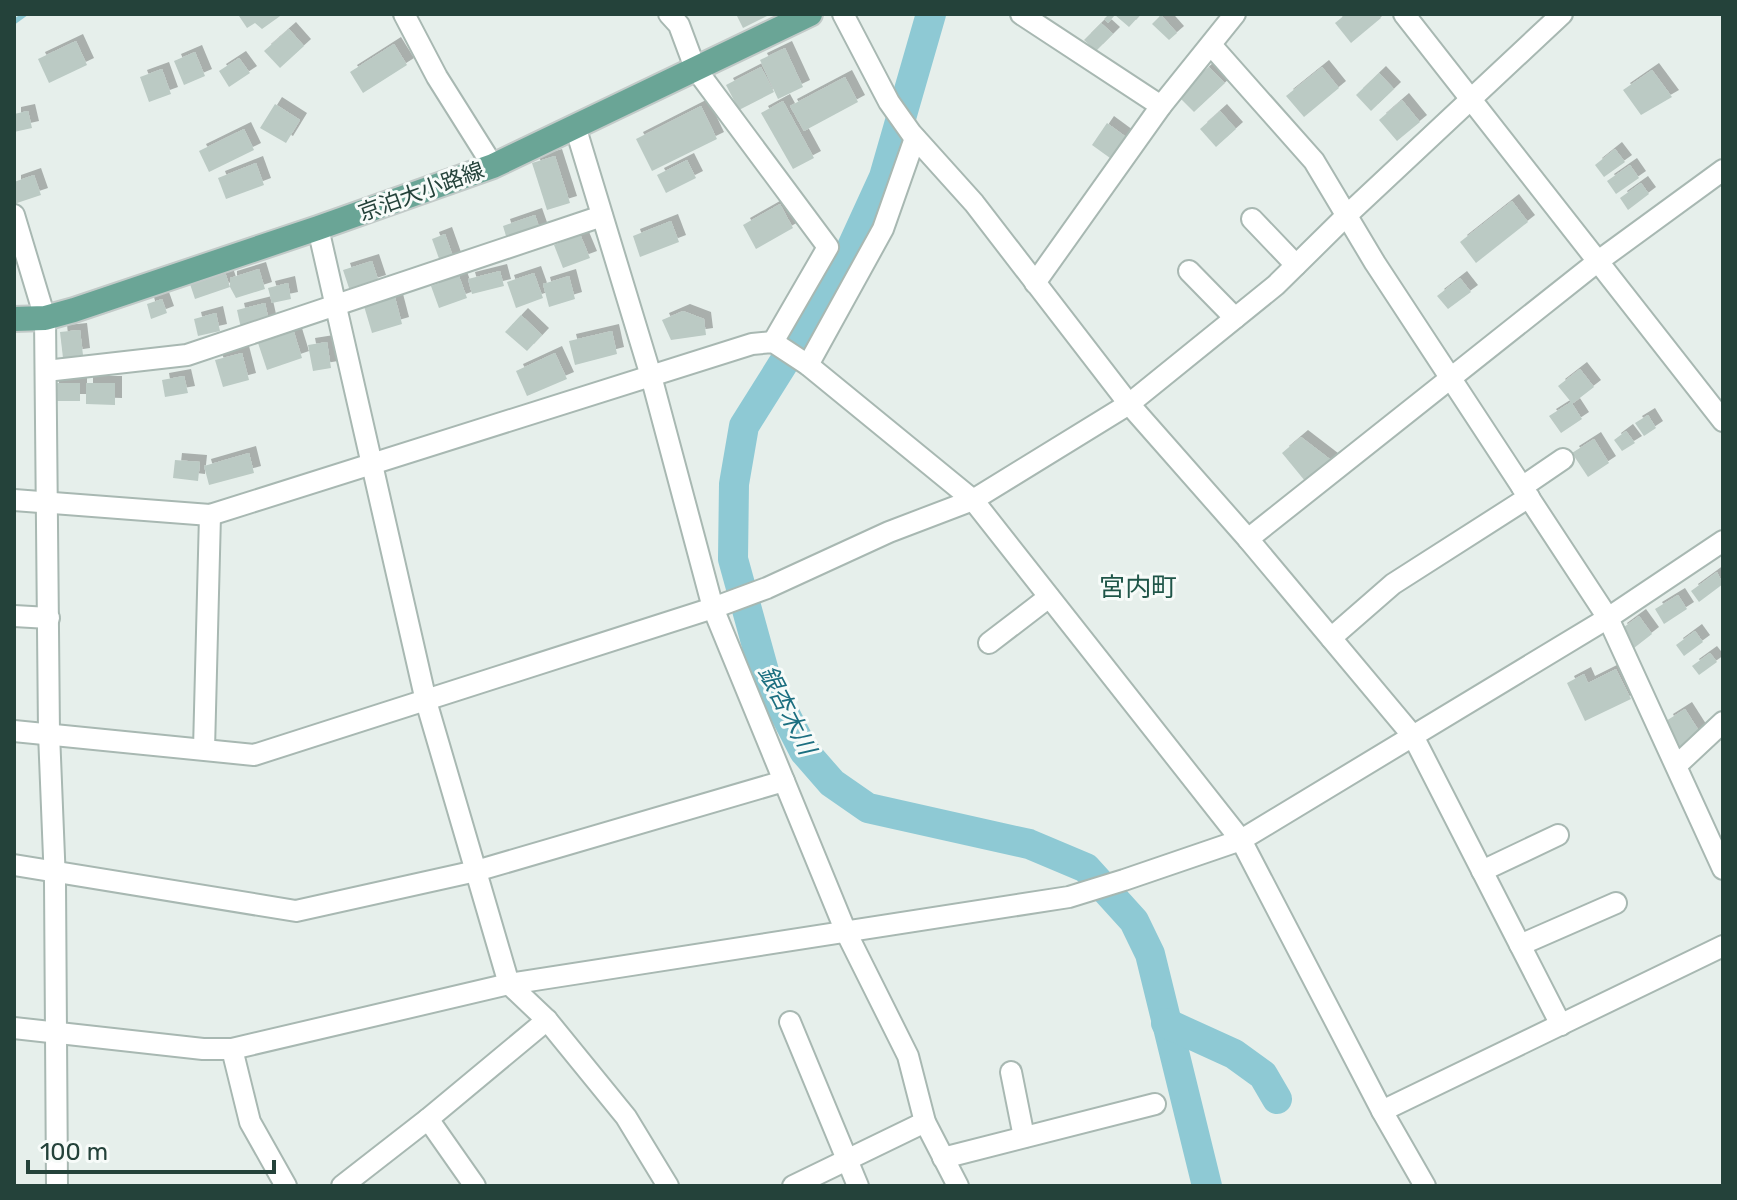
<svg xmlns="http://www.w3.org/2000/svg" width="1737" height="1200" viewBox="0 0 1737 1200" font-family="Rubik,'Noto Sans JP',sans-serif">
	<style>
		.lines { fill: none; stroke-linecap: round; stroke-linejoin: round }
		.stream { stroke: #8ec9d4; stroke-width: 5 }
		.river { stroke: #8ec9d4; stroke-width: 30 }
		.building { fill: #bbcac4; filter: url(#shadow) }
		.minor-casing { stroke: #a8b8b2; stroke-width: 24 }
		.major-casing { stroke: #c2cac8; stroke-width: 28 }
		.minor { stroke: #fff; stroke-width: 20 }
		.major { stroke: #6aa596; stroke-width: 24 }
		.labels { text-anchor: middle; stroke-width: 6; stroke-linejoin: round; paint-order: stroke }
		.street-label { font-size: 22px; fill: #24423a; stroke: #f7fbf9 }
		.water-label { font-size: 24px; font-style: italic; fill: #1c6f80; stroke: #f7fbf9 }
		.quarter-label { font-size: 26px; fill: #1f5548; stroke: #f7fbf9 }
	</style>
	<defs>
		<filter id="shadow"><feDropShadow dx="7" dy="-7" stdDeviation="0" flood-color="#0004"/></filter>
	</defs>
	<rect width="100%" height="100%" fill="#e6efeb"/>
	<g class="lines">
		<!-- stream -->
		<polyline class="stream" points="14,22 25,14"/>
		<!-- river -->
		<g class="river">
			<polyline points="931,14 884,177 840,273 744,426 734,484 733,559 765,675 804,751 832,783 868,808 1029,844 1086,868 1134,921 1150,954 1207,1186"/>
			<polyline points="1166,1023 1234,1054 1263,1075 1277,1099"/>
		</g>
	</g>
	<!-- building -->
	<g class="building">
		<polygon points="241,14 283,14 262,29 255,23 247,28 239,16"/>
		<polygon points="736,14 771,14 743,28"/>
		<polygon points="1109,14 1141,14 1129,27 1115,15 1108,23 1104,19"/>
		<polygon points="1346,14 1378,14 1381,18 1351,43 1335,23"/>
		<polygon points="1161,15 1177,33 1169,40 1152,24"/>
		<polygon points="1101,23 1113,34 1096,51 1084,40"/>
		<polygon points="289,29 304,46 280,68 264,51"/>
		<polygon points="76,41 87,65 49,83 38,59"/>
		<polygon points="394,44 407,65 363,93 350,72"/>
		<polygon points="785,48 803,87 778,99 760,60"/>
		<polygon points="195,52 205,76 184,85 174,61"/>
		<polygon points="239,58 250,73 229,87 219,71"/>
		<polygon points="761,67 774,92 739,110 726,85"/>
		<polygon points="1209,67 1225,83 1194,112 1178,96"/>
		<polygon points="1322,67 1339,88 1304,117 1286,96"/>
		<polygon points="162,69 171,94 149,102 140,77"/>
		<polygon points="1652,70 1672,97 1641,115 1623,90"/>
		<polygon points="1379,73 1394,89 1371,111 1356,95"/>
		<polygon points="845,77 858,102 804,131 790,106"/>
		<polygon points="1402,100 1420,122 1397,141 1379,120"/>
		<polygon points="783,101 814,158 793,169 761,113"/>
		<polygon points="275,104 300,120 286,143 260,128"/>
		<polygon points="701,106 717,139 652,171 636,139"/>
		<polygon points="28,111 32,128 14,132 14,114"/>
		<polygon points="1220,111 1236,129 1216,147 1200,129"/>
		<polygon points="1107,123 1126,137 1110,158 1092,145"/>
		<polygon points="244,129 254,150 209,172 199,151"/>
		<polygon points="1615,149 1625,162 1604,177 1595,165"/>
		<polygon points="555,156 570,203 547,210 532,163"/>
		<polygon points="687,160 696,178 666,193 657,175"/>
		<polygon points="256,163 264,185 226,199 218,178"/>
		<polygon points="1630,165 1639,178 1616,194 1607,181"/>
		<polygon points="34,175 41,195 14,204 14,182"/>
		<polygon points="1641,183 1649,194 1628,210 1620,198"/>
		<polygon points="1512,201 1528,222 1476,263 1460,242"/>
		<polygon points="780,204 793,228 756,249 743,225"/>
		<polygon points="535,215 542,235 509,246 503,226"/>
		<polygon points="671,221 679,242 640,257 633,236"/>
		<polygon points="445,234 455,262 442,267 432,239"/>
		<polygon points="580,234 590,258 563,268 554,245"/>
		<polygon points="372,261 379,282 350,291 343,270"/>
		<polygon points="224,269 230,287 195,299 189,281"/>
		<polygon points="259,269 265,289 236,298 230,287 230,278"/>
		<polygon points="500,271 504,286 472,294 468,279"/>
		<polygon points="534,273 543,298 516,308 507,282"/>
		<polygon points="459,276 467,298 439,308 431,286"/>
		<polygon points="569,276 575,299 549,307 543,284"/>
		<polygon points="1460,278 1471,292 1448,309 1437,296"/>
		<polygon points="288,283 291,299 272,303 268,288"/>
		<polygon points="395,297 402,324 372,333 364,306"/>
		<polygon points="162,299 167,313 151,319 147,304"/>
		<polygon points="265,303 269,321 241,328 237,310"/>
		<polygon points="683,311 704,319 706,335 671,340 662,320"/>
		<polygon points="216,313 220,331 198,336 194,319"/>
		<polygon points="521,315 542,335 527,351 505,332"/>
		<polygon points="80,330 83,355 63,358 60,332"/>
		<polygon points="612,331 617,354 575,365 569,341"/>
		<polygon points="294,332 302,358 267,370 258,343"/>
		<polygon points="327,342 331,368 313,371 308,345"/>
		<polygon points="242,353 249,380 223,387 215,360"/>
		<polygon points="555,353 567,379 527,396 516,371"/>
		<polygon points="1580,369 1594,387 1572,404 1571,402 1582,419 1561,433 1549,416 1571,402 1558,386"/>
		<polygon points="184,376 188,393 165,397 162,380"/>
		<rect x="52" y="383" width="28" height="18"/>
		<polygon points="86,383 115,383 115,405 86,404"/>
		<polygon points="1648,415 1656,428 1644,436 1635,423"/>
		<polygon points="1626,431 1635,443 1622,451 1614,440"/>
		<polygon points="1301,437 1331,460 1305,481 1282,453"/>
		<polygon points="1594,439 1609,463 1588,477 1572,453"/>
		<polygon points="249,453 254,473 209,485 204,466"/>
		<polygon points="175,460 200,462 198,481 173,478"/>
		<polygon points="1717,572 1723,584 1699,602 1691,591"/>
		<polygon points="1678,595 1687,609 1664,624 1655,609"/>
		<polygon points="1639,616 1652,634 1634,648 1620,630"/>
		<polygon points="1695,631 1703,642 1684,656 1676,645"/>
		<polygon points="1710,653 1717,662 1699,675 1692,666"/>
		<polygon points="1616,669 1631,699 1585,721 1567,683 1584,674 1588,683"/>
		<polygon points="1685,709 1701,734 1679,747 1666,721"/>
	</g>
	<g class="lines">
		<defs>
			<g id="minor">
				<polyline points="404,14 437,77 493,166"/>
				<polyline points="669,14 679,25 695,68 828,247 773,342"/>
				<polyline points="843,14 889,102 911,133 974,203 1129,404 1248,539 1413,736 1561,1025"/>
				<polyline points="1021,14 1161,106"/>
				<polyline points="1404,14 1723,421"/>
				<polyline points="1211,45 1314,161 1375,263 1608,618 1723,869"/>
				<polyline points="575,126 651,376 713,608 846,932 908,1056 925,1122 958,1186"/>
				<polyline points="14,215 45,318 49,733 55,882 57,1186"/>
				<polyline points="1252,219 1296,265"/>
				<polyline points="318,228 426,701 509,984 547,1020 626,1117 668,1186"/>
				<polyline points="1189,271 1235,318"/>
				<polyline points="1035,283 1161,106 1235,14"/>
				<polyline points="808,365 883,229 915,138"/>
				<polyline points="46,371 187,355 602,216"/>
				<polyline points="1522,487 1563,459"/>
				<polyline points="14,500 210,515 752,344 773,342 808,365 973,500 1241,840 1382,1111 1425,1186"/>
				<polyline points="1248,539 1597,262 1723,170"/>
				<polyline points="14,616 49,618"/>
				<polyline points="1331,638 1393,584 1529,497"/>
				<polyline points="989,643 1049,597"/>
				<polyline points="14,731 254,755 713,608 767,588 889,532 973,500 1129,404 1276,285 1346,216 1562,14"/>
				<polyline points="204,749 210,515"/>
				<polyline points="1677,765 1723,722"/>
				<polyline points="14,865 296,911 476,871 784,781"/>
				<polyline points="1482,871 1558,835"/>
				<polyline points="1520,945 1616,903"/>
				<polyline points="790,1022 858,1186"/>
				<polyline points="14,1028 203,1049 232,1049 509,984 1069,897 1124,880 1241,840 1608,618 1723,541"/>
				<polyline points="232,1049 250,1122 286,1186"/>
				<polyline points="1011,1072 1024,1137"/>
				<polyline points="1382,1111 1723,946"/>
				<polyline points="428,1119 475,1186"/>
				<polyline points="943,1158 1155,1104"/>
				<polyline points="342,1186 428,1119 547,1020"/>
				<polyline points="793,1186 925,1122"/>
			</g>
			<polyline id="major" points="14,319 45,318 74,310 318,228 493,166 810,14"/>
		</defs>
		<!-- minor casing -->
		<use href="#minor" class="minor-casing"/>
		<!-- major casing -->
		<use href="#major" class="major-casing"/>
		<!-- minor -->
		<use href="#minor" class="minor"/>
		<!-- major -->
		<use href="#major" class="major"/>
	</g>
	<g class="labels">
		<!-- street labels -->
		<g class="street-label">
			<text transform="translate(421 191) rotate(-20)" y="8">京泊大小路線</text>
		</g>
		<!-- water labels -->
		<g class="water-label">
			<text transform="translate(787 710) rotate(63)" y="8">銀杏木川</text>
		</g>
		<!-- quarter labels -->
		<g class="quarter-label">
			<text x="1138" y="596">宮内町</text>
		</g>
	</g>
	<!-- border -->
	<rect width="1737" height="1200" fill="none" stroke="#24423a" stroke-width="32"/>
	<!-- scale -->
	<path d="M28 1160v12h246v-12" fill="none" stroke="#24423a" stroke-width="4"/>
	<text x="40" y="1160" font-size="24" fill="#24423a" stroke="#f7fbf9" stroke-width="6" paint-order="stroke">100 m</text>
</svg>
